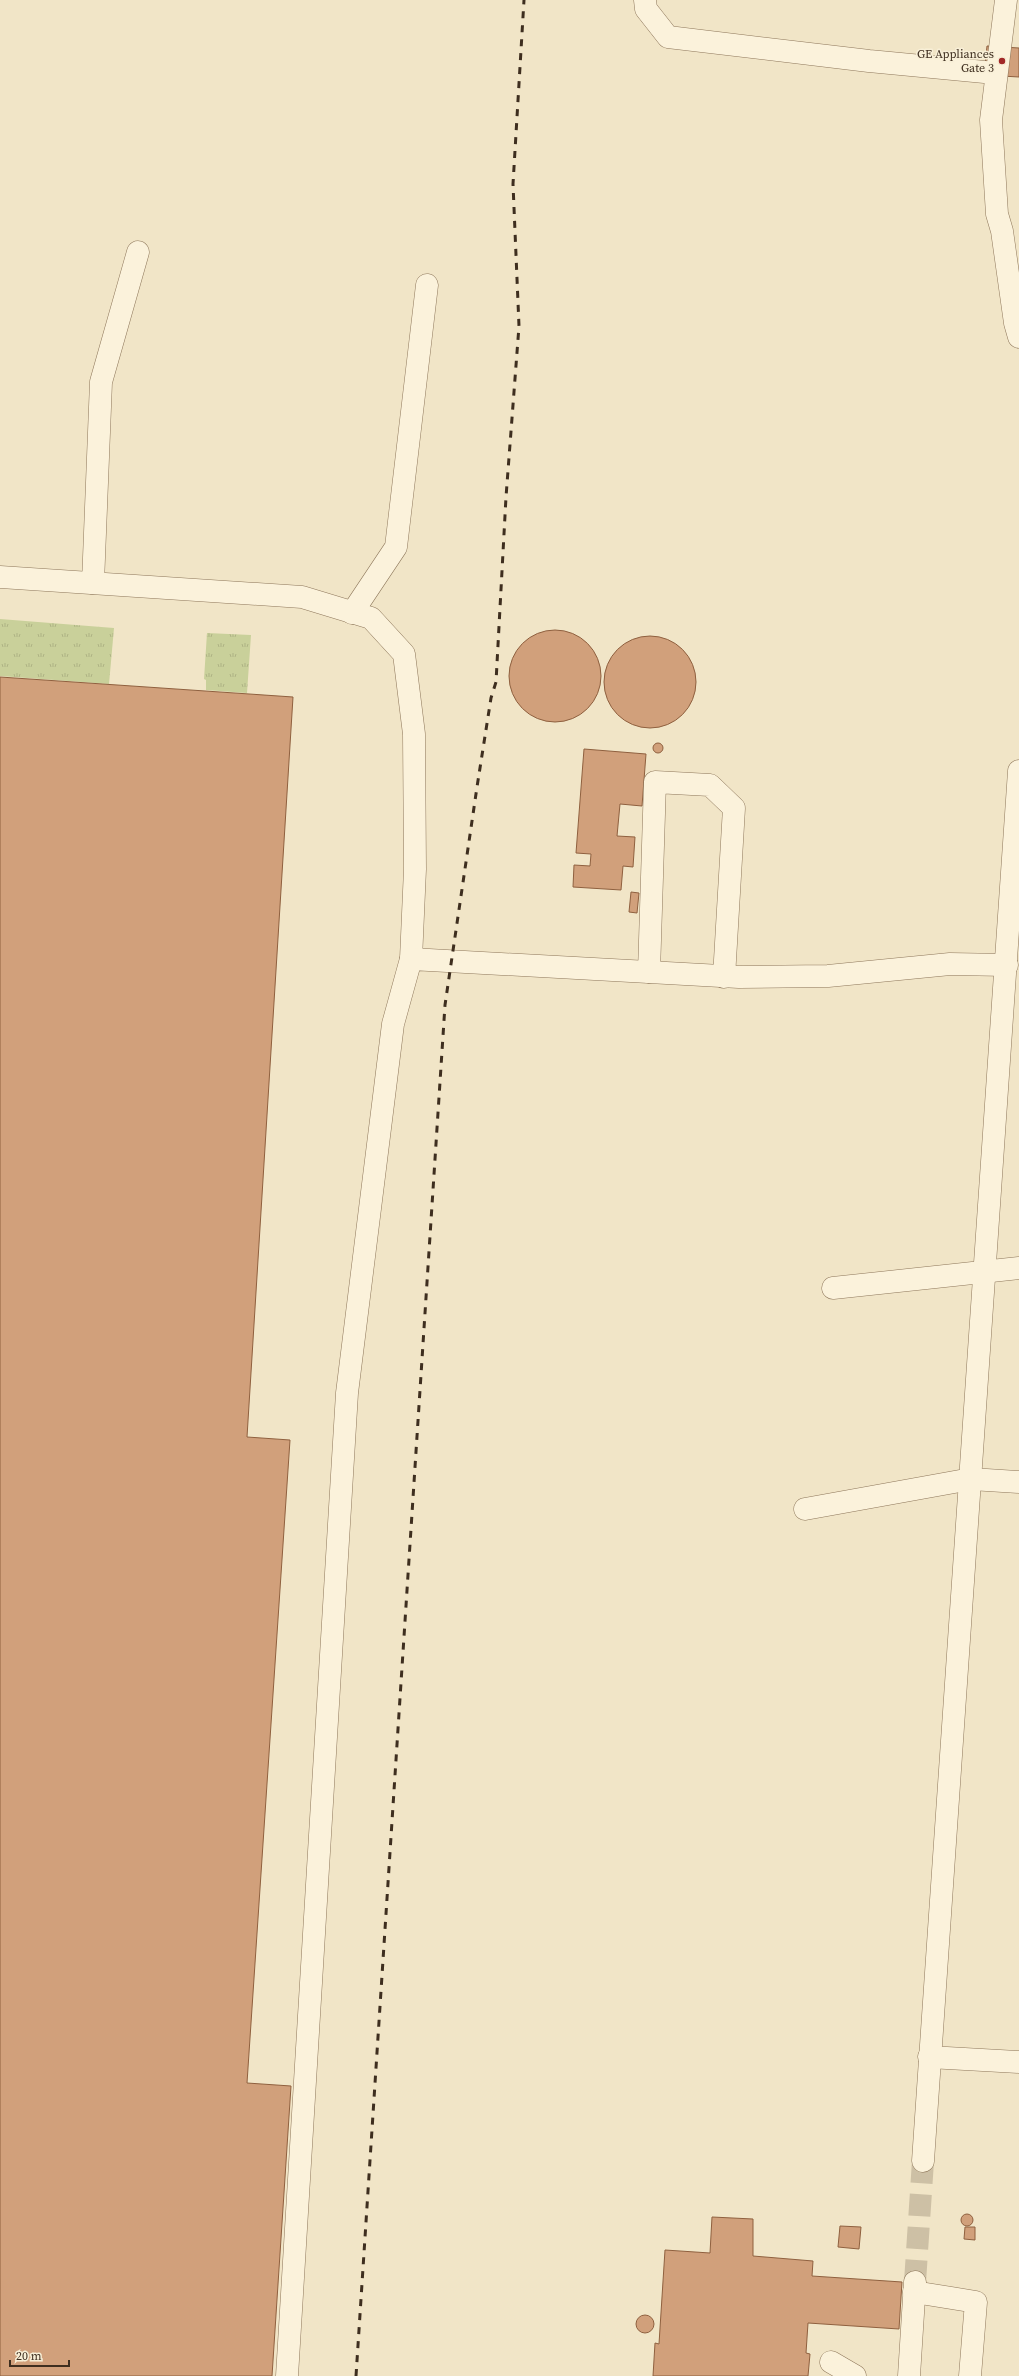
<svg xmlns="http://www.w3.org/2000/svg" width="1019" height="2376" viewBox="0 0 1019 2376" font-family="'Source Serif 4',serif">
	<style>
		.grass { fill: url(#grass-tufts) }
		.building { fill: #d1a07b; stroke: #8f603f }
		.lines { fill: none; stroke-linecap: round; stroke-linejoin: round }
		.minor-tunnel { stroke: #cdc0a5; stroke-width: 22; stroke-dasharray: 22 11; stroke-linecap: butt }
		.minor-casing { stroke: #8e775b; stroke-width: 23 }
		.minor { stroke: #fbf2db; stroke-width: 22 }
		.rail { stroke: #3e2e1f; stroke-width: 3; stroke-dasharray: 7 7; stroke-linecap: butt }
		.poi-dot { fill: #a12827; stroke: #f8efd7; stroke-width: 1.5 }
		.labels { text-anchor: middle; stroke-width: 3; stroke-linejoin: round; paint-order: stroke }
		.poi-label { font-size: 12px; fill: #3e2e1f; stroke: #f8efd7; text-anchor: end }
	</style>
	<defs>
		<pattern id="grass-tufts" width="24" height="20" patternUnits="userSpaceOnUse"><rect width="24" height="20" fill="#c9d09a"/><path d="M3 7l-1-3M5 7V3M7 7l1-3M15 17l-1-3M17 17v-4M19 17l1-3" fill="none" stroke="#aeb384"/></pattern>
	</defs>
	<rect width="100%" height="100%" fill="#f1e5c7"/>
	<!-- grass -->
	<g class="grass">
		<polygon points="0,619 114,628 109,684 0,676"/>
		<polygon points="207,633 251,635 247,693 206,690 206,680 204,679"/>
	</g>
	<!-- building -->
	<g class="building">
		<polygon points="987,46 1019,48 1019,77 984,75"/>
		<circle cx="555" cy="676" r="46"/>
		<circle cx="650" cy="682" r="46"/>
		<polygon points="0,677 293,697 247,1437 290,1440 247,2083 291,2086 272,2376 0,2376"/>
		<circle cx="658" cy="748" r="5"/>
		<polygon points="584,749 646,754 642,806 620,804 617,836 635,837 633,867 623,866 621,890 573,887 574,865 590,866 591,854 576,853"/>
		<polygon points="631,892 639,893 637,913 629,912"/>
		<circle cx="967" cy="2220" r="6"/>
		<polygon points="712,2217 753,2219 753,2256 813,2261 812,2276 902,2282 899,2329 808,2323 806,2353 810,2354 808,2376 653,2376 655,2343 659,2344 665,2250 710,2253"/>
		<polygon points="840,2226 861,2227 859,2249 838,2247"/>
		<polygon points="965,2227 975,2227 975,2240 964,2239"/>
		<circle cx="645" cy="2324" r="9"/>
	</g>
	<g class="lines">
		<!-- minor-tunnel -->
		<polyline class="minor-tunnel" points="915,2282 923,2161"/>
		<defs>
			<g id="minor">
				<polyline points="645,0 646,9 668,37 869,61 995,73"/>
				<polyline points="1006,0 991,120 997,214 1002,231 1015,323 1019,337"/>
				<polyline points="0,577 302,597 371,618 404,654 414,734 415,869 411,959"/>
				<polyline points="93,583 101,382 138,252"/>
				<polyline points="352,613 396,547 427,285"/>
				<polyline points="649,972 655,782 710,785 734,808 724,977"/>
				<polyline points="833,1288 1019,1268"/>
				<polyline points="805,1509 971,1479 1019,1482"/>
				<polyline points="929,2057 1019,2062"/>
				<polyline points="923,2161 1019,771"/>
				<polyline points="914,2292 976,2302 970,2376"/>
				<polyline points="831,2362 855,2376"/>
				<polyline points="287,2376 347,1393 393,1024 411,959 739,977 828,976 950,964 1007,965"/>
				<polyline points="909,2376 915,2282"/>
			</g>
		</defs>
		<!-- minor casing -->
		<use href="#minor" class="minor-casing"/>
		<!-- minor -->
		<use href="#minor" class="minor"/>
		<!-- rail -->
		<polyline class="rail" points="356,2376 445,1005 477,787 491,698 496,682 506,497 519,326 513,184 524,0"/>
	</g>
	<!-- markers -->
	<circle class="poi-dot" cx="1002" cy="61" r="4"/>
	<g class="labels">
		<!-- poi labels -->
		<g class="poi-label">
			<text x="994" y="58">GE Appliances<tspan x="994" dy="14">Gate 3</tspan></text>
		</g>
	</g>
	<!-- scale -->
	<path d="M10 2360v6h59v-6" fill="none" stroke="#3e2e1f" stroke-width="2"/>
	<text x="16" y="2360" font-size="12" fill="#3e2e1f" stroke="#f8efd7" stroke-width="3" paint-order="stroke">20 m</text>
</svg>
